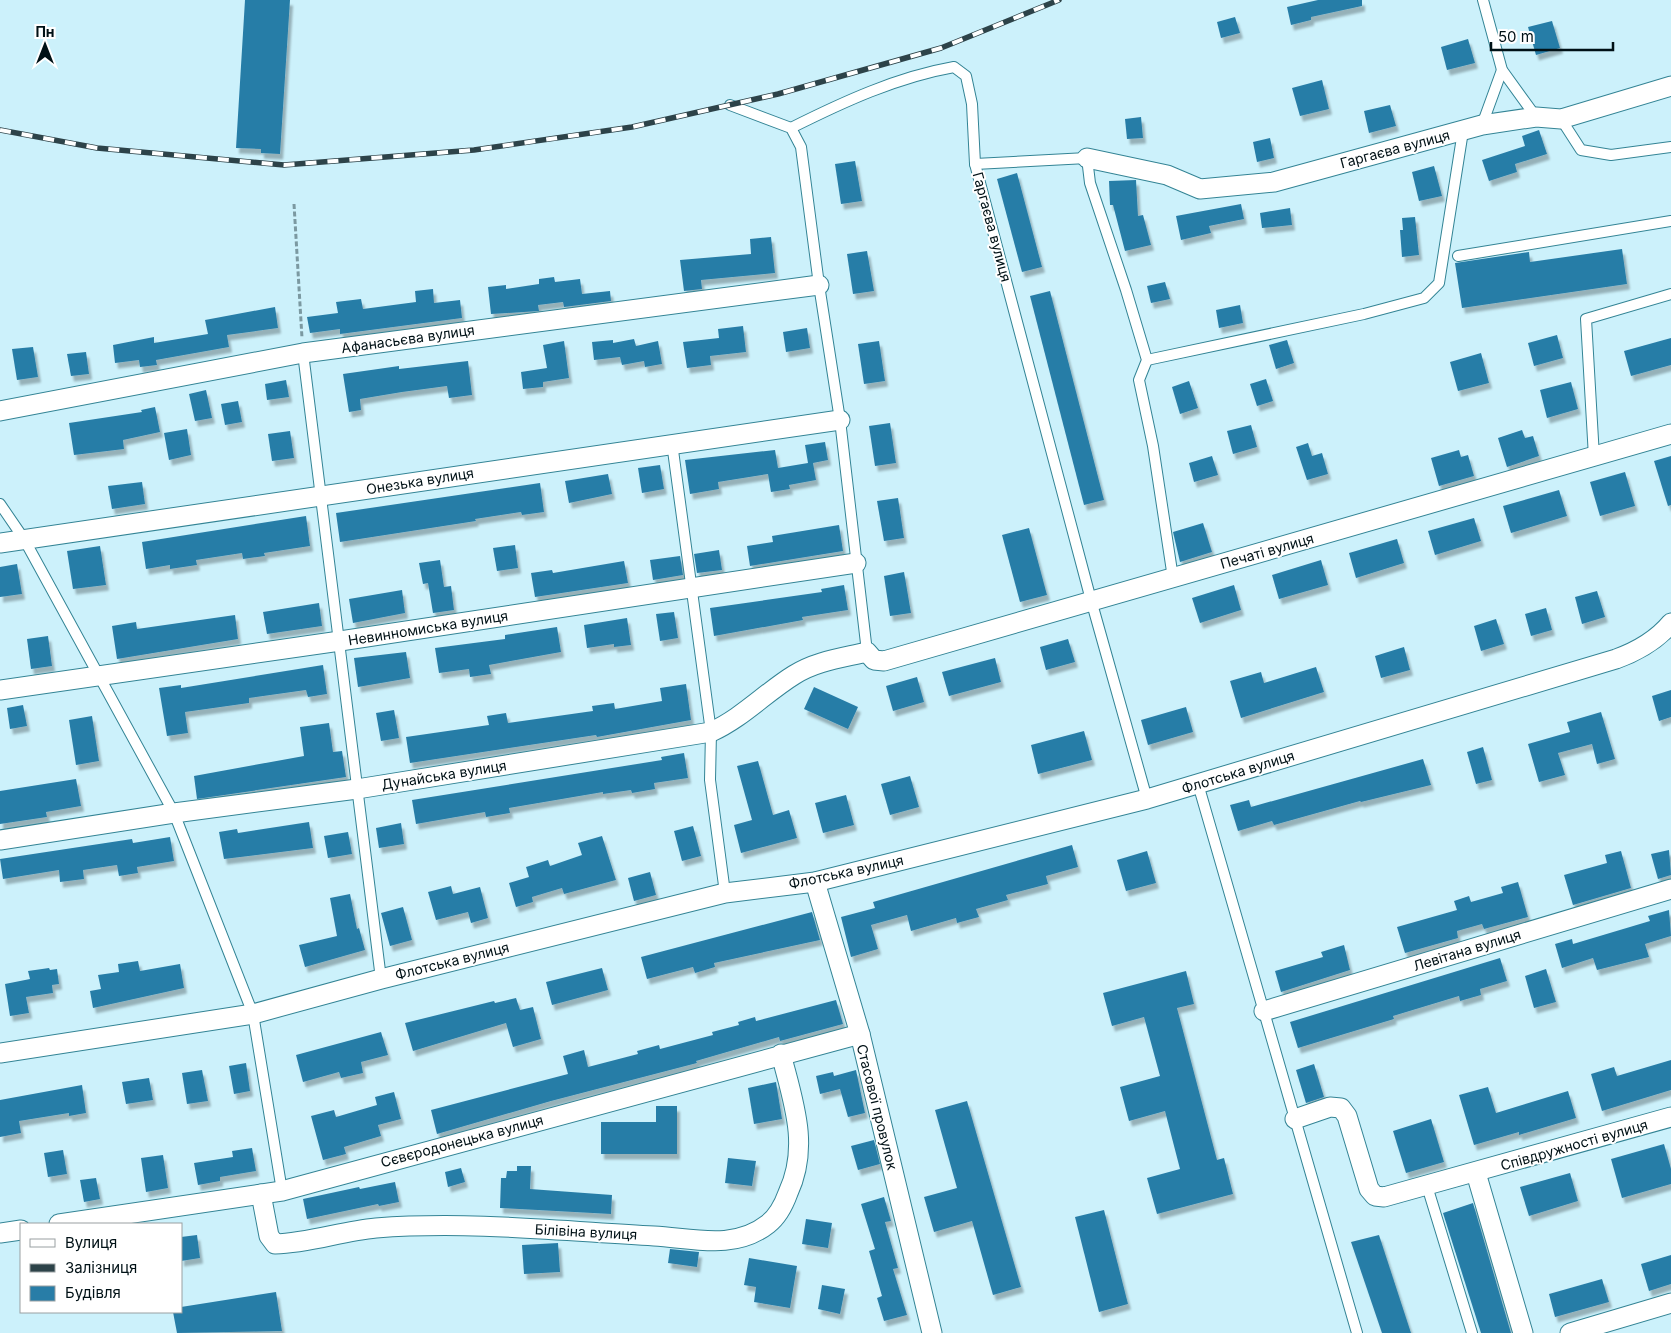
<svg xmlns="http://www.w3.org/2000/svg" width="1671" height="1333" viewBox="0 0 1671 1333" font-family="Inter,sans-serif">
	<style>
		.building { fill: #287da7; filter: url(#shadow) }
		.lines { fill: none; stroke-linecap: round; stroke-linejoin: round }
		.lane-casing { stroke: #338495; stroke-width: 12 }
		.street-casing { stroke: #338495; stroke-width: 21 }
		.path { stroke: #7b99a1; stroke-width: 3; stroke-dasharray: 5 2.5; stroke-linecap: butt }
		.lane { stroke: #fff; stroke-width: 10 }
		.street { stroke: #fff; stroke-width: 19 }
		.rail-casing { stroke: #2d4349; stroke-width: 5.5 }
		.rail { stroke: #fff; stroke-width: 4; stroke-dasharray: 11; stroke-linecap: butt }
		.labels { text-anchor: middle; stroke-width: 4; stroke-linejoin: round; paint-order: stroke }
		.street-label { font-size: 14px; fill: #001116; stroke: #fff }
	</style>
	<defs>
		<filter id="shadow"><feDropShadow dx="3" dy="5.5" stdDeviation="1" flood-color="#0004"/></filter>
	</defs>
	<rect width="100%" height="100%" fill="#ccf1fb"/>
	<!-- building -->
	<g class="building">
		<polygon points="245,0 290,0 280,154 261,153 261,149 236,148"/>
		<polygon points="1318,0 1362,0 1362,6 1311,17 1311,20 1291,25 1287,7"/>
		<polygon points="1235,17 1240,33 1221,38 1217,22"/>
		<polygon points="1552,21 1560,48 1536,55 1528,27"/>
		<polygon points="1468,39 1475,63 1447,70 1441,47"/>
		<polygon points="1322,80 1329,109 1300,116 1292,88"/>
		<polygon points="1390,105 1396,126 1369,133 1364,111"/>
		<polygon points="1141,117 1143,138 1127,139 1125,119"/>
		<polygon points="1539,130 1547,154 1515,164 1517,172 1489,181 1482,160 1525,146 1522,136"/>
		<polygon points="1270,138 1274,158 1257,162 1253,142"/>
		<polygon points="855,161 862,201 841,204 835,164"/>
		<polygon points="1434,166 1442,196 1419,201 1412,172"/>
		<polygon points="1017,173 1042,267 1022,272 997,179"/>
		<polygon points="1136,180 1138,216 1143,215 1151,245 1125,251 1113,205 1110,205 1109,181"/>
		<polygon points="1241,204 1244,219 1209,226 1211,233 1181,240 1176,216"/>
		<polygon points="1290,208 1292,225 1262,228 1260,213"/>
		<polygon points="1415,217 1419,255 1402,257 1400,230 1403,230 1402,218"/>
		<polygon points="771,237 775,273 701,280 702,289 684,291 680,260 751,254 750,239"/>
		<polygon points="1622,249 1627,284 1462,308 1455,263 1529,252 1530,262"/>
		<polygon points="867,251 874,291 853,294 847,254"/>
		<polygon points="554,277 555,282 580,279 582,294 610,291 611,301 564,307 563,302 538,305 539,311 491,314 488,287 506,285 506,289 539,284 539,279"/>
		<polygon points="1165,282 1170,299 1151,303 1147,286"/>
		<polygon points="433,289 434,303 460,300 462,318 340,334 340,329 310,333 307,317 338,313 336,302 361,299 363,309 416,302 415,291"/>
		<polygon points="1050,291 1104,500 1084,505 1030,296"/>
		<polygon points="1240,305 1243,323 1219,328 1216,310"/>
		<polygon points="275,307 278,328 227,335 229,347 156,360 157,365 140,367 139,360 115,363 113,345 154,337 154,343 208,334 205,320"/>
		<polygon points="743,326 746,352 710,356 711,365 687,368 683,342 719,338 718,329"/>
		<polygon points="807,328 810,348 786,352 783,332"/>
		<polygon points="1557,335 1563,358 1534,366 1528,343"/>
		<polygon points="1671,338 1671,365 1631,376 1624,351"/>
		<polygon points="634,339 636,346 658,341 662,364 645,367 644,361 622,365 620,357 594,360 592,342 613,340 613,343"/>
		<polygon points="1287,340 1294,363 1276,369 1269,345"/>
		<polygon points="564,341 569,378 543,382 543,387 523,389 521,372 547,368 543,345"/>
		<polygon points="879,341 885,381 864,384 858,344"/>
		<polygon points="33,347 38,377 17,380 12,349"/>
		<polygon points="86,352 89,374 71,376 67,354"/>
		<polygon points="1481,353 1489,383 1458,391 1450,362"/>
		<polygon points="468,361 472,395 449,398 447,386 402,392 360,399 361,410 349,412 343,374 399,366 399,369"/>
		<polygon points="1266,379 1273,401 1257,406 1250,384"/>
		<polygon points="286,380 289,397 267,400 265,384"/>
		<polygon points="1189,381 1198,408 1180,414 1172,387"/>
		<polygon points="1571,382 1578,409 1547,418 1540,390"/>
		<polygon points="206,390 212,418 195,421 189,394"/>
		<polygon points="238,401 242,422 225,425 221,404"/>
		<polygon points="155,407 160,432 123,440 124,449 74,455 69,423 142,412 141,410"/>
		<polygon points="890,423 896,463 875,466 869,426"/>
		<polygon points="1251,425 1257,447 1233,454 1227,431"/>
		<polygon points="187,429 191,455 169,460 164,433"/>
		<polygon points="1522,430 1525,438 1533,436 1539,456 1507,467 1498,438"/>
		<polygon points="290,431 294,458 272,461 268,434"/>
		<polygon points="825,442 828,460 813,463 816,480 789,485 790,489 771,492 768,474 718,482 719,489 690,494 685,460 775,450 778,468 808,463 805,445"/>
		<polygon points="1308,443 1312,456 1322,453 1328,474 1307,480 1296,447"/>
		<polygon points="1459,450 1461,457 1468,455 1474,476 1439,486 1431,458"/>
		<polygon points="1212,456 1218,475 1194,482 1189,463"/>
		<polygon points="1671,456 1671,505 1668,506 1654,461"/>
		<polygon points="660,465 664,489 642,493 638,468"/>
		<polygon points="1625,472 1635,506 1600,516 1590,482"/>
		<polygon points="608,474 612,494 569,503 565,481"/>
		<polygon points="142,482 145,504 112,509 108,486"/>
		<polygon points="540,483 544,512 522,515 521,512 475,519 476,521 340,542 336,513"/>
		<polygon points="1559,490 1567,516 1511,533 1503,506"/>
		<polygon points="898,498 904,538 884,541 877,501"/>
		<polygon points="306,516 310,546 264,553 265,556 243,559 242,553 196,560 197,565 170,569 170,565 146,569 142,542"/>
		<polygon points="1474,518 1481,541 1435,555 1428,531"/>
		<polygon points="1203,523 1212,552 1180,562 1173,532"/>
		<polygon points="839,525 843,551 750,566 747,546 773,542 772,536"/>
		<polygon points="1029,528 1047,595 1020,602 1002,535"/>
		<polygon points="1397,539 1404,563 1356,578 1349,553"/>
		<polygon points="515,545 518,568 497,571 493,548"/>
		<polygon points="100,546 106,585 73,589 67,551"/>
		<polygon points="719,550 722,570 697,573 694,554"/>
		<polygon points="680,556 683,575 653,580 650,560"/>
		<polygon points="440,560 444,587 451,586 454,610 433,613 428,583 423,584 419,563"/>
		<polygon points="1321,560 1328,585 1279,599 1272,575"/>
		<polygon points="624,561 628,583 535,597 531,573 552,570 553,573"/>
		<polygon points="17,564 22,594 0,597 0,567"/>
		<polygon points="904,572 911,613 890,616 884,576"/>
		<polygon points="844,585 848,610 802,617 803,620 714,636 710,608 822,592 821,589"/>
		<polygon points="1234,585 1241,610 1200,623 1192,598"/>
		<polygon points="402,590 405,613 353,623 349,599"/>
		<polygon points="1597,591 1605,617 1582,624 1575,597"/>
		<polygon points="319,603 322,626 267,634 263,612"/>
		<polygon points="1546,608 1552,630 1531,636 1525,614"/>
		<polygon points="674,612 678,638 660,641 656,614"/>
		<polygon points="235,615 238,639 117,659 112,626 136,622 137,629"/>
		<polygon points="627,618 631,645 614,647 614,644 587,648 584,625"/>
		<polygon points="1496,619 1504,644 1481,651 1474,626"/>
		<polygon points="557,627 561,652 489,665 491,674 470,677 469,669 439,673 435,648 505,639 505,635"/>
		<polygon points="48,636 52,666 31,669 27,639"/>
		<polygon points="1068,639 1075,662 1046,670 1040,647"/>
		<polygon points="1404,647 1410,670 1381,678 1375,656"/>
		<polygon points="406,652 410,678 358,687 354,658"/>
		<polygon points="995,658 1001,682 949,696 942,672"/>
		<polygon points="323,665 327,694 308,697 306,690 249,698 249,703 185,712 188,733 167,736 159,688 181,685 181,688"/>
		<polygon points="1316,667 1324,692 1241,718 1230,681 1261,672 1264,683"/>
		<polygon points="917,677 924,702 893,711 886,686"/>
		<polygon points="686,684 691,720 597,737 596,735 410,763 406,737 489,725 487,716 506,713 508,723 593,711 592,706 614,703 615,709 662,701 660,688"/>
		<polygon points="814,687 858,707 848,729 804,709"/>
		<polygon points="1671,690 1671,717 1659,721 1652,696"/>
		<polygon points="23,705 27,726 10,729 7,708"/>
		<polygon points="1186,707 1193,732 1148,745 1141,720"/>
		<polygon points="394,710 399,738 381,741 376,713"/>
		<polygon points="1601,712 1615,759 1597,764 1592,744 1558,753 1565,775 1539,782 1528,744 1570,732 1567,722"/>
		<polygon points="92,716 99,761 76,765 69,720"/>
		<polygon points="329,723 333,752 342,751 346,777 197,799 194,776 304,756 300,727"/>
		<polygon points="1084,731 1092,760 1038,774 1031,745"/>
		<polygon points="1483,747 1492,780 1476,784 1467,752"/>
		<polygon points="684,753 688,778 654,783 655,789 632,793 631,790 603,794 603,792 509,808 510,813 486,817 485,812 416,824 412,800 662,760 661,757"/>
		<polygon points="1423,759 1431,785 1361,802 1360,801 1274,825 1272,821 1238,831 1230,805 1249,800 1251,807"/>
		<polygon points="758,761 773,815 789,810 797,838 741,853 734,825 752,820 737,766"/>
		<polygon points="910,776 919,807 890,815 881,784"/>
		<polygon points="76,779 81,806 46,812 47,817 0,824 0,791"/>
		<polygon points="846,795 854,825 823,833 815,803"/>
		<polygon points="309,822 313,848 224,859 219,832 237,829 238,833"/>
		<polygon points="401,823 404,844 379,848 376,828"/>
		<polygon points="693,826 701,856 682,861 674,831"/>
		<polygon points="348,832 352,854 328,858 324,836"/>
		<polygon points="602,836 616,880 564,894 562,888 532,897 533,902 516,907 509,883 529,877 526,867 548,860 550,866 582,855 578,843"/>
		<polygon points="170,837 174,861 137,867 138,873 119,876 117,865 83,870 84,879 60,882 59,870 3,879 0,859 132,839 133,843"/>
		<polygon points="1072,845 1078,867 1046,876 1048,884 1006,895 1008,900 976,909 979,917 957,923 956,918 911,931 907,915 871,925 878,949 851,957 841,917 875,908 873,902"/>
		<polygon points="1669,850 1671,875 1658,879 1651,854"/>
		<polygon points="1147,851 1156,883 1126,891 1117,860"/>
		<polygon points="1621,851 1631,888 1573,905 1564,875 1607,863 1605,855"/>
		<polygon points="650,872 656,895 634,901 628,878"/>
		<polygon points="1518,882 1528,917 1484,929 1482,924 1457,931 1458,938 1405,953 1397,927 1457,910 1454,901 1469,896 1471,902 1503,893 1501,887"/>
		<polygon points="451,886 453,894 480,887 488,918 471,923 468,912 436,920 428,892"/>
		<polygon points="350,894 357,929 359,928 365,950 305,967 299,945 337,936 330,898"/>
		<polygon points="403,907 412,940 390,946 381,913"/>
		<polygon points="1669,910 1671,936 1645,944 1649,957 1597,970 1593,958 1562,968 1555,944 1572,939 1573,944 1650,921 1648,916"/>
		<polygon points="812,912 820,940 714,963 715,967 695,973 693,967 647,979 641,957"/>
		<polygon points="1344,945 1350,970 1281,992 1275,971 1323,957 1321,952"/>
		<polygon points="1500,958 1507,981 1480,989 1481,995 1460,1001 1459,996 1393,1016 1394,1019 1298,1048 1290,1022"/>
		<polygon points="138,961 140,971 180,964 184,988 93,1008 90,991 101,989 98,975 119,972 118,964"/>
		<polygon points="49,968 50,970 57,969 59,984 52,985 53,993 26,997 29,1013 10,1016 5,984 30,979 28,971"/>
		<polygon points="602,968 608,990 552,1005 546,982"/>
		<polygon points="1546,969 1556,1002 1534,1008 1525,976"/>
		<polygon points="1186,971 1194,1004 1177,1008 1217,1160 1224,1158 1233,1194 1157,1214 1147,1178 1180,1169 1165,1111 1129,1121 1120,1087 1160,1076 1144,1017 1112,1026 1103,993"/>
		<polygon points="516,998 520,1010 533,1007 541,1039 513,1047 506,1023 413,1051 405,1023 494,1001 495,1003"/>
		<polygon points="836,1000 843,1024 780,1041 779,1037 696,1061 697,1063 551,1101 437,1134 431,1110 568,1074 563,1056 584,1050 588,1067 638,1054 637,1051 659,1045 660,1049 713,1035 712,1032 739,1025 738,1022 755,1017 756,1021"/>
		<polygon points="381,1032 388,1055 361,1062 363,1073 341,1078 339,1072 303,1082 296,1055"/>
		<polygon points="1671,1060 1671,1090 1602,1111 1591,1074 1614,1067 1617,1076"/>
		<polygon points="246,1063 250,1091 234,1094 229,1066"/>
		<polygon points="1314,1064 1324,1097 1306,1103 1296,1070"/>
		<polygon points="202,1070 208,1101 187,1104 182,1073"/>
		<polygon points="856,1070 865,1113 848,1117 840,1089 820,1094 816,1076 833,1072 834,1076"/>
		<polygon points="149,1078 153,1100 126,1104 122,1082"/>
		<polygon points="776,1082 782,1119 754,1124 748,1088"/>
		<polygon points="82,1085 86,1113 69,1116 69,1113 19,1121 21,1133 0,1137 0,1100"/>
		<polygon points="1488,1087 1496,1113 1568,1091 1576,1118 1519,1135 1519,1132 1474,1145 1459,1095"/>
		<polygon points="394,1092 401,1119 378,1125 381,1136 344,1147 346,1154 323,1160 311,1116 334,1110 336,1117 377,1105 375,1097"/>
		<polygon points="967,1101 1021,1287 993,1295 972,1221 934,1232 924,1197 957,1188 935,1110"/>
		<polygon points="656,1106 677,1106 677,1154 601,1154 601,1122 656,1122"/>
		<polygon points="1431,1119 1444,1162 1406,1173 1393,1131"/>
		<polygon points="874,1140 880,1164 858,1170 851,1146"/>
		<polygon points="1664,1144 1671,1169 1671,1184 1622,1198 1611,1159"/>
		<polygon points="252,1148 256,1171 220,1177 220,1181 198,1185 194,1163 233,1157 232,1151"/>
		<polygon points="63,1150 67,1174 48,1177 44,1153"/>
		<polygon points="163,1155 168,1188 146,1192 141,1158"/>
		<polygon points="728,1158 756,1161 752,1186 725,1183"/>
		<polygon points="517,1166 531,1166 530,1189 612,1195 611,1214 500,1208 501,1178 506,1178 507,1171 517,1171"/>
		<polygon points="461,1168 465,1182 448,1187 445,1172"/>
		<polygon points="1570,1173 1578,1201 1529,1216 1520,1187"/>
		<polygon points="96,1178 100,1199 84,1202 80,1180"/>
		<polygon points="395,1182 399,1202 379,1206 378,1204 307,1219 303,1199 359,1187 360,1189"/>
		<polygon points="884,1197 891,1221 885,1222 898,1268 893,1269 907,1315 884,1321 877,1298 882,1296 869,1251 875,1249 861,1204"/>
		<polygon points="1473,1203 1511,1333 1481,1333 1443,1213"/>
		<polygon points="1104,1210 1128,1304 1099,1312 1075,1217"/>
		<polygon points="806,1219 832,1223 828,1248 802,1244"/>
		<polygon points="197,1235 200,1258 181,1261 181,1237"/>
		<polygon points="1379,1235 1411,1333 1382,1333 1351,1242"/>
		<polygon points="558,1243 560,1272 524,1274 522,1245"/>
		<polygon points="670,1249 699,1252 697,1267 668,1263"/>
		<polygon points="1671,1255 1671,1284 1649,1291 1641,1264"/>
		<polygon points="749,1258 797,1266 790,1308 754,1302 756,1287 744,1285"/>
		<polygon points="1602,1279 1609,1302 1555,1317 1549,1294"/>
		<polygon points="822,1285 845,1289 840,1314 818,1309"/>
		<polygon points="276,1292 282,1331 177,1333 173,1312 181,1312 181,1307"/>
	</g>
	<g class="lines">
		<defs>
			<g id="lane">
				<polyline points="1483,0 1502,70 1536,117"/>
				<polyline points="730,105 791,128 801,147 819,285 840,420 867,652"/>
				<polyline points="1561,119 1581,150 1611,155 1671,147"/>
				<polyline points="1482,125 1502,70"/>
				<path d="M 791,128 C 843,102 897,77 954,67 L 966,76 L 972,104 L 975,164"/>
				<polyline points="1458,256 1671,221"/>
				<polyline points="303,353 381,979"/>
				<polyline points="1147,360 1364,314 1424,298 1439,283 1463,131"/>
				<polyline points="672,443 711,732 710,780 725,893"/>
				<polyline points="1594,457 1586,319 1671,294"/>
				<polyline points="0,504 24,539 174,813 253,1014 282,1191"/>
				<polyline points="1198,784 1357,1333"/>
				<polyline points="1147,799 1091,600 975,164 1087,158 1090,183 1126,290 1147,360 1139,380 1153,446 1173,578"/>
				<polyline points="1427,1186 1472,1333"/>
			</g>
			<g id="street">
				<polyline points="1087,158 1167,175 1200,189 1274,182 1482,125 1536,117 1561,119 1671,86"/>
				<polyline points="0,411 303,353 819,285"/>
				<polyline points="0,543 840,420"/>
				<polyline points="0,690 340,641 856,563"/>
				<path d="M 0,840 L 174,813 L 357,789 L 711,732 C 742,718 765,693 794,675 C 816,661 842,658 867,652 L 874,660 L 884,661 L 1671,434"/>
				<polyline points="815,882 860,1034 932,1333"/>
				<polyline points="1264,1011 1671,889"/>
				<path d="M 0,1053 L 253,1014 L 381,979 L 725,893 L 815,882 L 1147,799 L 1616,659 C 1638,651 1656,641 1671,623"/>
				<polyline points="1295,1119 1330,1107 1341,1108 1347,1116 1369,1189 1375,1196 1384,1197 1671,1117"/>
				<polyline points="1476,1173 1523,1333"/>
				<path d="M 261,1194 L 269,1236 L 275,1244 C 310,1243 342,1231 376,1228 C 469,1221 562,1231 654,1236 C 692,1238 734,1251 768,1224 C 777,1217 784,1204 788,1193 C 810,1146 793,1101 781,1054"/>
				<polyline points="59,1224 282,1191 860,1034"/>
				<polyline points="0,1233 21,1230"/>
				<polyline points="1570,1333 1671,1303"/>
			</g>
		</defs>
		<!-- lane casing -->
		<use href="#lane" class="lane-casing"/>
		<!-- street casing -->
		<use href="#street" class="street-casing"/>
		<!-- path -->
		<polyline class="path" points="294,204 302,338"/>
		<!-- lane -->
		<use href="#lane" class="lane"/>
		<!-- street -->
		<use href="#street" class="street"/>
		<defs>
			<polyline id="rail" points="0,130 97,148 284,165 474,150 632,127 778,94 941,48 1059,0"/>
		</defs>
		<!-- rail casing -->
		<use href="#rail" class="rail-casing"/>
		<!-- rail -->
		<use href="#rail" class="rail"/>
	</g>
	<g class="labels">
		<!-- street labels -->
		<g class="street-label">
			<text transform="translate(1395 149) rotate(-15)" y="5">Гаргаєва вулиця</text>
			<text transform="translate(992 227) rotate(75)" y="5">Гаргаєва вулиця</text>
			<text transform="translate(408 339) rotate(-8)" y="5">Афанасьєва вулиця</text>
			<text transform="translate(420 481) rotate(-9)" y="5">Онезька вулиця</text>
			<text transform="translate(1267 551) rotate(-16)" y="5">Печаті вулиця</text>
			<text transform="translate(428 628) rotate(-9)" y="5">Невинномиська вулиця</text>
			<text transform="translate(1238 772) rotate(-17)" y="5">Флотська вулиця</text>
			<text transform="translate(444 775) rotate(-9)" y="5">Дунайська вулиця</text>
			<text transform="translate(846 872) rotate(-12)" y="5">Флотська вулиця</text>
			<text transform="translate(1467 950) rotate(-17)" y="5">Левітана вулиця</text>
			<text transform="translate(452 961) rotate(-14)" y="5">Флотська вулиця</text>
			<text transform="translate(877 1107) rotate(76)" y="5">Стасової провулок</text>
			<text transform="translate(462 1141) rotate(-15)" y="5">Сєвєродонецька вулиця</text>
			<text transform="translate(1574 1145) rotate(-16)" y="5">Співдружності вулиця</text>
			<text transform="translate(586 1232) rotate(3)" y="5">Білівіна вулиця</text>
		</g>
	</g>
	<!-- legend -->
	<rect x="20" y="1223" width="162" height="90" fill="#ffffff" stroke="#99a0a2"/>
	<rect x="30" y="1239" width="25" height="8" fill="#ffffff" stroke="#99a0a2"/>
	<text x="65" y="1248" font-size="15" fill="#001116">Вулиця</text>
	<rect x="30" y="1264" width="25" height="8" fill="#2d4349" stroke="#99a0a2"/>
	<text x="65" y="1273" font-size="15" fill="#001116">Залізниця</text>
	<rect x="30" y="1286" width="25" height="15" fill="#287da7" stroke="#99a0a2"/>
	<text x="65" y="1298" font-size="15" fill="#001116">Будівля</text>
	<!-- north arrow -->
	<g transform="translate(45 45)" stroke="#ffffff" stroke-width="4" paint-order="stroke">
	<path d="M0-4L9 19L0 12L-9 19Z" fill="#001116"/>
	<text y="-8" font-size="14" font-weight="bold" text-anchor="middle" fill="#001116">Пн</text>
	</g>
	<!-- scale -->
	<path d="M1491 42v8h122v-8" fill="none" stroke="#001116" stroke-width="2.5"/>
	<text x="1498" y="42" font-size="15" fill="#001116" stroke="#ffffff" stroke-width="4" paint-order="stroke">50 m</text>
</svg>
